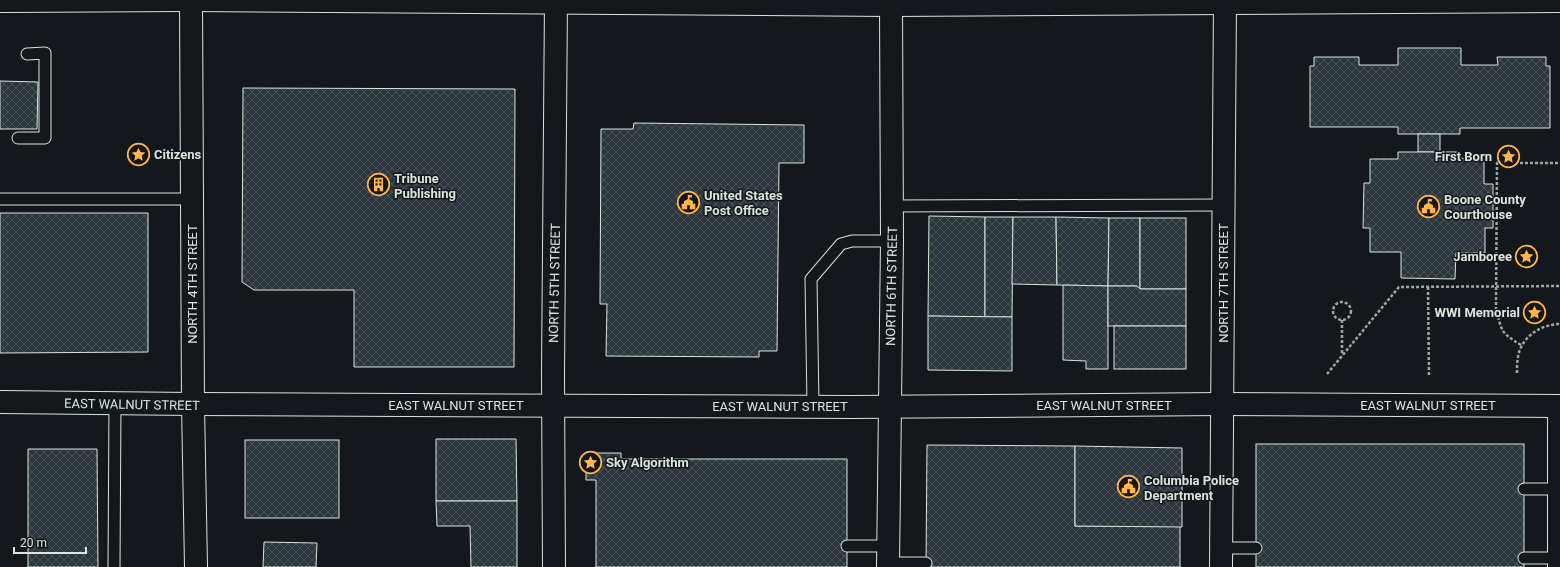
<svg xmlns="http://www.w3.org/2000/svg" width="1560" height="567" viewBox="0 0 1560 567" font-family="Roboto,sans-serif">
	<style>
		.building { fill: url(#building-cross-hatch); stroke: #d8e6dc }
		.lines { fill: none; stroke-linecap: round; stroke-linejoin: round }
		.lane-casing { stroke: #d8e6dc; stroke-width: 13 }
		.street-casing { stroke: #d8e6dc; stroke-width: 24 }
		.path { stroke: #9da8a2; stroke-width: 2.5; stroke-dasharray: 3 2; stroke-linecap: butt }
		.lane { stroke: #14181c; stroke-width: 11 }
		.street { stroke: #14181c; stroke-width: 22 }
		.labels { text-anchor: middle; stroke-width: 3; stroke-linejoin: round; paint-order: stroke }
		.poi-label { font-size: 13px; font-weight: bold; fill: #d8e6dc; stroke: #14181c; text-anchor: start }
		.street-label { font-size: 13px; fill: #d8e6dc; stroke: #14181c }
	</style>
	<defs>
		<pattern id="building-cross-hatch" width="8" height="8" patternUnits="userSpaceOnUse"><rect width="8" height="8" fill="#2c363c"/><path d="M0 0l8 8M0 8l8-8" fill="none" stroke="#4a5358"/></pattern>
	</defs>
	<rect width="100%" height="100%" fill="#14181c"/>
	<!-- building -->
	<g class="building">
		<polygon points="1398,48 1461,48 1461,65 1498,65 1497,57 1546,57 1546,66 1550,66 1550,128 1460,128 1460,134 1398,134 1398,127 1310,127 1310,66 1314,66 1314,57 1359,57 1359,65 1398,65"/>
		<polygon points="0,81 38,82 37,129 0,129"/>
		<polygon points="243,88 515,89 514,367 354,367 354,290 254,290 242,282"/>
		<polygon points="634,123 804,125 804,163 779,163 777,351 759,351 759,357 606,356 607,304 600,304 601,129 633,129"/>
		<rect x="1418" y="134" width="22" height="18"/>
		<polygon points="1398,152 1457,152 1457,158 1484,159 1484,184 1493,184 1493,228 1485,228 1485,253 1456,253 1455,279 1401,278 1401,252 1370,252 1370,228 1363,228 1364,183 1370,183 1370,159 1398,159"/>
		<polygon points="0,213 148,213 148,352 0,353"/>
		<polygon points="929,216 985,217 985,317 928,316"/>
		<polygon points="985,217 1013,217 1012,317 985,317"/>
		<polygon points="1013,217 1056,217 1057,285 1012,284"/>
		<polygon points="1056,217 1109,218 1108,286 1057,285"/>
		<polygon points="1109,218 1140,218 1140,289 1137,286 1108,286"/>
		<rect x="1140" y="218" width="46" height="71"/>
		<polygon points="1063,285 1108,286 1108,369 1086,369 1086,361 1063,360"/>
		<polygon points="1108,286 1137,286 1140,289 1186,289 1186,326 1108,326"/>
		<polygon points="928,316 1012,317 1012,371 928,370"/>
		<rect x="1114" y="326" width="72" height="43"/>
		<polygon points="436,439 516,439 517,501 436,501"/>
		<rect x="245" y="440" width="94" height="78"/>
		<rect x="1256" y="444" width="268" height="123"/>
		<polygon points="927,445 1075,446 1075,526 1180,526 1180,567 926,567"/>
		<polygon points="1075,446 1182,448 1182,527 1075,526"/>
		<polygon points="28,449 97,449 98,567 28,567"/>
		<polygon points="586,453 621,453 621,459 847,459 847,567 596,567 596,480 586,480"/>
		<polygon points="436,501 517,501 517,567 471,567 470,526 437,526"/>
		<polygon points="264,542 317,543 316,567 263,567"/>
	</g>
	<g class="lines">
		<defs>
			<g id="lane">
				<polyline points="18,138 45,138 45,53 27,54"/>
				<polyline points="0,199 192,199"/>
				<polyline points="892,206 1223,205"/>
				<polyline points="813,406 811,279 841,244 852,241 892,241"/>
				<polyline points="1524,489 1559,489"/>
				<polyline points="847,546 888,546"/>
				<polyline points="1221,548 1256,548"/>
				<polyline points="1524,558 1559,558"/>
				<polyline points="888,563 926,563"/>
				<polyline points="114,567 115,403"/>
			</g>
			<g id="street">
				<polyline points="191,0 193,404 196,567"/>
				<polyline points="0,1 191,0 891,5 1560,1"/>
				<polyline points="0,402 193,404 852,407 1221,404 1560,406"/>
				<polyline points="1559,406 1559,567"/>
				<polyline points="554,567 553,374 556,0"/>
				<polyline points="888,567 892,241 891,5"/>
				<polyline points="1221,567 1225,0"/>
			</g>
		</defs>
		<!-- lane casing -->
		<use href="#lane" class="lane-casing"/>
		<!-- street casing -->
		<use href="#street" class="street-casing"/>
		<!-- path -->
		<g class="path">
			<polyline points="1428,287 1429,377"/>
			<circle cx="1342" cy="311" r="9"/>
			<polyline points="1342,320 1342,355"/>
			<path d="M 1521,345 C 1500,332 1502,332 1496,308 L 1497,163 L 1560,163"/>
			<path d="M 1517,373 C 1517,368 1517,362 1518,357 C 1521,337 1541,324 1560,324"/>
			<polyline points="1327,374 1399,287 1560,286"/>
		</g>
		<!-- lane -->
		<use href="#lane" class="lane"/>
		<!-- street -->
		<use href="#street" class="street"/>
	</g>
	<!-- icons -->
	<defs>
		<symbol id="sight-ring" viewBox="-11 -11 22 22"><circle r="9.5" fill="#14181c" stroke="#ffb74d" stroke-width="1.5"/><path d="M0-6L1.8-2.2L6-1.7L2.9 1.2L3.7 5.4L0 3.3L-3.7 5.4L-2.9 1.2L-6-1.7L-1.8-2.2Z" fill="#ffb74d"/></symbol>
		<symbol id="building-ring" viewBox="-11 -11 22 22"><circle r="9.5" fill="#14181c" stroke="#ffb74d" stroke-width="1.5"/><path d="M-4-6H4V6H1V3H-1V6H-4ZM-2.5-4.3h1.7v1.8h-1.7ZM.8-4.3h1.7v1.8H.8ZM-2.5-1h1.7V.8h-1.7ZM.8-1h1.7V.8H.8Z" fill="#ffb74d"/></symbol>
		<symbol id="civic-ring" viewBox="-11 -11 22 22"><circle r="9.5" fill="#14181c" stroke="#ffb74d" stroke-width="1.5"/><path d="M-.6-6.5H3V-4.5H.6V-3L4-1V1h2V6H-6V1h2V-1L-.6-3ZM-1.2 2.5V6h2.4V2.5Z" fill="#ffb74d"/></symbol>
	</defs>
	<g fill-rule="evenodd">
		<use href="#sight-ring" x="126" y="142" width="25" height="25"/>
		<use href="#sight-ring" x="1496" y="144" width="25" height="25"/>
		<use href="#building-ring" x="366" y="172" width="25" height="25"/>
		<use href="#civic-ring" x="676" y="190" width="25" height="25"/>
		<use href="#civic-ring" x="1416" y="194" width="25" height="25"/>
		<use href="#sight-ring" x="1514" y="244" width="25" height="25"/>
		<use href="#sight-ring" x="1522" y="300" width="25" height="25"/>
		<use href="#sight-ring" x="578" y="450" width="25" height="25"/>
		<use href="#civic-ring" x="1116" y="474" width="25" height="25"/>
	</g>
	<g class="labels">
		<!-- poi labels -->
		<g class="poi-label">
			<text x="154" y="159">Citizens</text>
			<text x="1492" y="161" text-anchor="end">First Born</text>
			<text x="394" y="183">Tribune<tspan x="394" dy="15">Publishing</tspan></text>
			<text x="704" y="200">United States<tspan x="704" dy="15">Post Office</tspan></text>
			<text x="1444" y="204">Boone County<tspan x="1444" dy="15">Courthouse</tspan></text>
			<text x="1512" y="261" text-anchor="end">Jamboree</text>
			<text x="1520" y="317" text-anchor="end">WWI Memorial</text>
			<text x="606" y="467">Sky Algorithm</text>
			<text x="1144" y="485">Columbia Police<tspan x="1144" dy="15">Department</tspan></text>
		</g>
		<!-- street labels -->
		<g class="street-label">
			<text transform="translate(554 283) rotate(-89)" y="5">NORTH 5TH STREET</text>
			<text transform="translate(1223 283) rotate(-90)" y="5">NORTH 7TH STREET</text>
			<text transform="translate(192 284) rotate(-90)" y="5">NORTH 4TH STREET</text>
			<text transform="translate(891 286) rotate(-89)" y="5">NORTH 6TH STREET</text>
			<text transform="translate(132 404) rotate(1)" y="5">EAST WALNUT STREET</text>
			<text x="456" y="410">EAST WALNUT STREET</text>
			<text x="1104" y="410">EAST WALNUT STREET</text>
			<text x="1428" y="410">EAST WALNUT STREET</text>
			<text x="780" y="411">EAST WALNUT STREET</text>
		</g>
	</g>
	<!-- scale -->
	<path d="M14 547v6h72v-6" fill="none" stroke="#d8e6dc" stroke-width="2"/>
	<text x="20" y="547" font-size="12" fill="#d8e6dc" stroke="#14181c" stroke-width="3" paint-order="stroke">20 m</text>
</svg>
